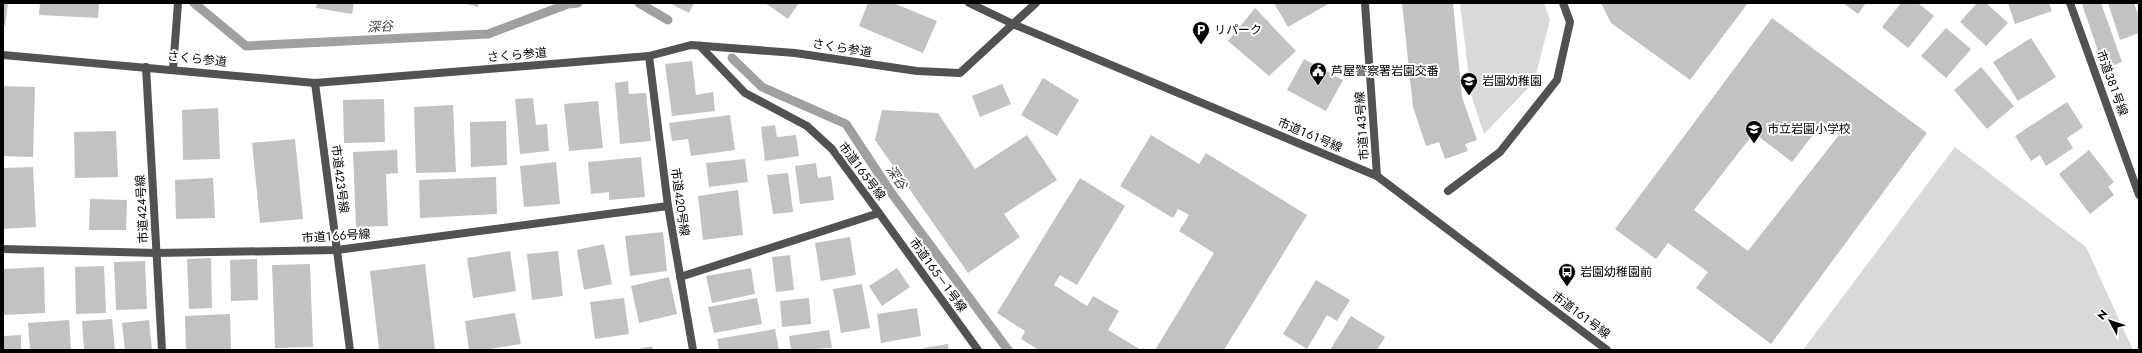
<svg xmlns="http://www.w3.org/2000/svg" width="2142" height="353" viewBox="0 0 2142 353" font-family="Jost,'Noto Sans JP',sans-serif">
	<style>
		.green { fill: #d9d9d9 }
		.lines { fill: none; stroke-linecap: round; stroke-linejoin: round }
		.stream { stroke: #a0a0a0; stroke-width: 9 }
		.building { fill: #c2c2c2; fill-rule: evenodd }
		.service { stroke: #525252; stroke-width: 8 }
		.pedestrian { stroke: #525252; stroke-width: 8 }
		.minor { stroke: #525252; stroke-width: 8 }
		.tertiary { stroke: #525252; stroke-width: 8 }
		.labels { text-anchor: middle; stroke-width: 4; stroke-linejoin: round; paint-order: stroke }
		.poi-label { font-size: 12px; fill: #000; stroke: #fff; text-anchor: start }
		.street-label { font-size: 12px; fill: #000; stroke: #fff }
		.water-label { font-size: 13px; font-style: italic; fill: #414141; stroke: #fff }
	</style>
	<rect width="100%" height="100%" fill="#fff"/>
	<!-- green -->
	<g class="green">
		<polygon points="1460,3 1544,3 1550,20 1534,82 1484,134 1471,94"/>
		<polygon points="1955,147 2086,247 2133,350 1803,350"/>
	</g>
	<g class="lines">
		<!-- stream -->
		<g class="stream">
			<polyline points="194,3 246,46 488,34 568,4 578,3"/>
			<polyline points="639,3 668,20"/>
			<polyline points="732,58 762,87 846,124 890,191 1008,350"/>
		</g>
	</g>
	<!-- building -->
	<g class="building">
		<polygon points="3,3 8,3 5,26 3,26"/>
		<polygon points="40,3 99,3 98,18 39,15"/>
		<polygon points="317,3 354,3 352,14 316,8"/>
		<polygon points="464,3 479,3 478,7"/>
		<polygon points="669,3 694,3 689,13"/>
		<polygon points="765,3 799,3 788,19"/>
		<polygon points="868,3 893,3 937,21 923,53 859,26"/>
		<polygon points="1274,3 1330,3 1288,27"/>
		<polygon points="1402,3 1453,3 1462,97 1477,140 1465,144 1468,151 1445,159 1439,142 1426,146 1413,107"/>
		<polygon points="1601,3 1748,3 1690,80 1611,23"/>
		<polygon points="1843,3 1866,3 1858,14"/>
		<polygon points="1901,3 1918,3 1934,16 1908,48 1882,27"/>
		<polygon points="1977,3 1986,3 2008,23 1986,46 1960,22"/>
		<polygon points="2008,3 2049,3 2052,11 2015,24"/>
		<polygon points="2085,3 2101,3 2122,62 2104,69 2082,4"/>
		<polygon points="2108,3 2134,3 2139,17 2139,33 2120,40"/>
		<polygon points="1255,8 1296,51 1269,76 1228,41"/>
		<path d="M 1772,18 L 1927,133 L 1771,344 L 1696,288 L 1708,272 L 1668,243 L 1656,259 L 1615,229 ZM 1823,122 L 1839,135 L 1748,251 L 1694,210 L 1754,133 L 1792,162 Z"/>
		<polygon points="1946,28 1971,49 1946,78 1921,56"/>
		<polygon points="2031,38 2056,77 2018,101 1993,62"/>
		<polygon points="1304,59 1343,80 1326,111 1287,90"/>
		<polygon points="692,61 696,95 713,92 715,111 672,116 665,64"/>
		<polygon points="1981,67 2014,106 1987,129 1954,90"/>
		<polygon points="1043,78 1079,100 1057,136 1021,115"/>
		<polygon points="628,81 629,94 646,93 651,141 620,144 615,83"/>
		<polygon points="1002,84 1011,104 980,117 972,96"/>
		<polygon points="3,86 35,87 33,157 3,156"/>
		<polygon points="533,98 536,125 547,124 549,151 520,154 515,99"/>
		<polygon points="384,99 385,142 344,143 343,100"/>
		<polygon points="598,101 603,148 569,151 564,104"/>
		<polygon points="2067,102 2083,127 2067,138 2073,148 2046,166 2040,155 2031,161 2015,136"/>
		<polygon points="453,105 456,172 416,173 414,107"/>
		<polygon points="218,108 220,159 183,160 182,110"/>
		<polygon points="882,110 938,113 975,169 1027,135 1057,180 1004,214 1020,237 968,273 875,140"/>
		<polygon points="730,115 735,150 691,156 688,139 672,141 669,123"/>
		<polygon points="506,121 507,165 471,167 470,122"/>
		<polygon points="775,125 777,137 796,135 799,156 765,161 761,127"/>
		<polygon points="116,131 118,177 75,178 74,132"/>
		<polygon points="1151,135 1199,164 1206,153 1307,215 1224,350 1155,350 1214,253 1179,231 1189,215 1178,209 1173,218 1120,186"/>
		<polygon points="295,139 303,219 260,223 252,143"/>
		<polygon points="397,150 398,173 386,174 388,226 356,227 353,152"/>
		<polygon points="2089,150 2114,182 2108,187 2114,195 2090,214 2059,174"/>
		<polygon points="641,157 645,197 609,200 609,192 591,194 588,162"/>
		<polygon points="745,159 748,182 709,187 706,163"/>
		<polygon points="556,162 560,204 524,207 520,166"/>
		<polygon points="816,163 818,178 831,176 834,200 800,204 795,166"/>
		<polygon points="33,167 36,227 3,229 3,168"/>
		<polygon points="788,173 793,212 773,214 767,175"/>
		<polygon points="496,177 497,214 420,218 419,180"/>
		<polygon points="213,178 215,218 176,219 175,180"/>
		<polygon points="1080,178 1125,206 1077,285 1060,275 1054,285 1087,306 1093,296 1119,311 1108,330 1141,350 1039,350 1021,339 1025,331 997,313"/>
		<polygon points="738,190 743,235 703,240 698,196"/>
		<polygon points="90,199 127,200 126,230 89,230"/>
		<polygon points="663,232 667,271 630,276 625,236"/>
		<polygon points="850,237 856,275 821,281 815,243"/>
		<polygon points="604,244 612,284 584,290 577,250"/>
		<polygon points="510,251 516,291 473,298 467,258"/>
		<polygon points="558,251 563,296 532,300 527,254"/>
		<polygon points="790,255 794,290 776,292 772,257"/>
		<polygon points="211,258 212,308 189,309 187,259"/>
		<polygon points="257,259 258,300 231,301 230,260"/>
		<polygon points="145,261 147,309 116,310 114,262"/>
		<polygon points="310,264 313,347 275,348 272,265"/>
		<polygon points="425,264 435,350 379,350 370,271"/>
		<polygon points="104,266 106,313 76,314 75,267"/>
		<polygon points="44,267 45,313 3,315 3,269"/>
		<polygon points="751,268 755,294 712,303 706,276"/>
		<polygon points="897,268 910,287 882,306 869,286"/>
		<polygon points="669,277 677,314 639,323 631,286"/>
		<polygon points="1316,280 1350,300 1337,321 1327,315 1307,349 1283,334"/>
		<polygon points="862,284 870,328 841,333 833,289"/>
		<polygon points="624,298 629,334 595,339 590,302"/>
		<polygon points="757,298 762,324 714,333 708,307"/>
		<polygon points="809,298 811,324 782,327 780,301"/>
		<polygon points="917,308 921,336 881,343 877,314"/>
		<polygon points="515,313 521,344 483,350 469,350 465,321"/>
		<polygon points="230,314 231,350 186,350 185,316"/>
		<polygon points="1351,316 1385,337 1377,350 1330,350"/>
		<polygon points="112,319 115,350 84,350 82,321"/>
		<polygon points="69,320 71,350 30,350 28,323"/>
		<polygon points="149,320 152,350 125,350 122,323"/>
		<polygon points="775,329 779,350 719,350 717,339"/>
		<polygon points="829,330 832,348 791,350 789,336"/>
		<polygon points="21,335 21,350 3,350 3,336"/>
		<polygon points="948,344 948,350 924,350 923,348"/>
		<polygon points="652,346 653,350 638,350 638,349"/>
	</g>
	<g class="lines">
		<!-- service -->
		<polyline class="service" points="700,46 745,93 807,126"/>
		<!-- pedestrian -->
		<polyline class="pedestrian" points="1448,191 1500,152 1557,80 1570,22 1563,3"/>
		<!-- minor -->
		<g class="minor">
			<polyline points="2070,3 2139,195"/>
			<polyline points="1013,24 1036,3"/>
			<polyline points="649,56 668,206 693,350"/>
			<polyline points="146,67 162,350"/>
			<polyline points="173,69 178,3"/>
			<polyline points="315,83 350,350"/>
			<polyline points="879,213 978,350"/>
			<polyline points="3,249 156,253 337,250 668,206"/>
			<polyline points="680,277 879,213 832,149 807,126"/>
		</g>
		<!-- tertiary -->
		<g class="tertiary">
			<polyline points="969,3 1013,24 1377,176 1607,350"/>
			<polyline points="1365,3 1377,176"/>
			<polyline points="3,55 315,83 649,56 691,45 795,53 917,71 960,73 1013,24"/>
		</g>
	</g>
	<!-- icons -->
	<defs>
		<symbol id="parking-pin" viewBox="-11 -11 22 30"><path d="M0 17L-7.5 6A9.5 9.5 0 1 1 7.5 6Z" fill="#000" stroke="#fff"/><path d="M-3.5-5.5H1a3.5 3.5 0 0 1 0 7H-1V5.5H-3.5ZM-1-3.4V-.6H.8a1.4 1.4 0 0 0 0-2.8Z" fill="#fff"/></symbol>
		<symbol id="civic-pin" viewBox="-11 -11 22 30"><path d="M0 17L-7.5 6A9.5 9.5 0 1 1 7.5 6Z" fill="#000" stroke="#fff"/><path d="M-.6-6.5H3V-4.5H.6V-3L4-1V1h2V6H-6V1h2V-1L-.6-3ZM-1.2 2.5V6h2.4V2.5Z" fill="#fff"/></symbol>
		<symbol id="school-pin" viewBox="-11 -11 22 30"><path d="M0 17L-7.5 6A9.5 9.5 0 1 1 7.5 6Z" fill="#000" stroke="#fff"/><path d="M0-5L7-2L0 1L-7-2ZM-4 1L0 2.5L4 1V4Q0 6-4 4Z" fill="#fff"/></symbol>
		<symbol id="bus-pin" viewBox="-11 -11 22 30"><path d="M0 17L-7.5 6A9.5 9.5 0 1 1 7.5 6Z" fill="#000" stroke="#fff"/><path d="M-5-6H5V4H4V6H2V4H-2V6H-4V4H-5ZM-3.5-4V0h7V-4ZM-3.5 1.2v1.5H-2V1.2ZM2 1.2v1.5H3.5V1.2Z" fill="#fff"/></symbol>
	</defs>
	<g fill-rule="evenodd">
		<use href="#parking-pin" x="1191" y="20" width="20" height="27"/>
		<use href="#civic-pin" x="1308" y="61" width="20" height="27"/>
		<use href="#school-pin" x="1459" y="71" width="20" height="27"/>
		<use href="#school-pin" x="1744" y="119" width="20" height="27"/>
		<use href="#bus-pin" x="1557" y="262" width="20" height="27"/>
	</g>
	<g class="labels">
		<!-- poi labels -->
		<g class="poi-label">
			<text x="1214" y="34">リパーク</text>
			<text x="1331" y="75">芦屋警察署岩園交番</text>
			<text x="1482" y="85">岩園幼稚園</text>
			<text x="1767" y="133">市立岩園小学校</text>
			<text x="1580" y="276">岩園幼稚園前</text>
		</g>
		<!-- street labels -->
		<g class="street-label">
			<text transform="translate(842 48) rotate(9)" y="4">さくら参道</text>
			<text transform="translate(517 55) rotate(-5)" y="4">さくら参道</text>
			<text transform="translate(197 59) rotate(6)" y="4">さくら参道</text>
			<text transform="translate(2112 83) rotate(70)" y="4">市道３８１号線</text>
			<text transform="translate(1362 126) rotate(-94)" y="4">市道１４３号線</text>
			<text transform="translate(1310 135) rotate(23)" y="4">市道１６１号線</text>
			<text transform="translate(862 171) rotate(53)" y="4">市道１６５号線</text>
			<text transform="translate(340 179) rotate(83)" y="4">市道４２３号線</text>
			<text transform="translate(680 202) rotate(82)" y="4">市道４２０号線</text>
			<text transform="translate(142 209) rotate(-93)" y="4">市道４２４号線</text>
			<text transform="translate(336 236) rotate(-4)" y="4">市道１６６号線</text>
			<text transform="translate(938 275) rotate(54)" y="4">市道１６５－１号線</text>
			<text transform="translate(1581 315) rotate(37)" y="4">市道１６１号線</text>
		</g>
		<!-- water labels -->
		<g class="water-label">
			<text transform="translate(380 26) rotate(-3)" y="5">深谷</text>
			<text transform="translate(897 177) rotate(56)" y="5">深谷</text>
		</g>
	</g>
	<!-- border -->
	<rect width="2142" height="353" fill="none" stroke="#000000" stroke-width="8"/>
	<!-- north arrow -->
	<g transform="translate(2110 321) rotate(310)" stroke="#ffffff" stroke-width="3" paint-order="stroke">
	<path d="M0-3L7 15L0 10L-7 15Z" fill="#000000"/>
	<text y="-6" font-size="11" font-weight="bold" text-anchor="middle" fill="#000000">N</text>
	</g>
</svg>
